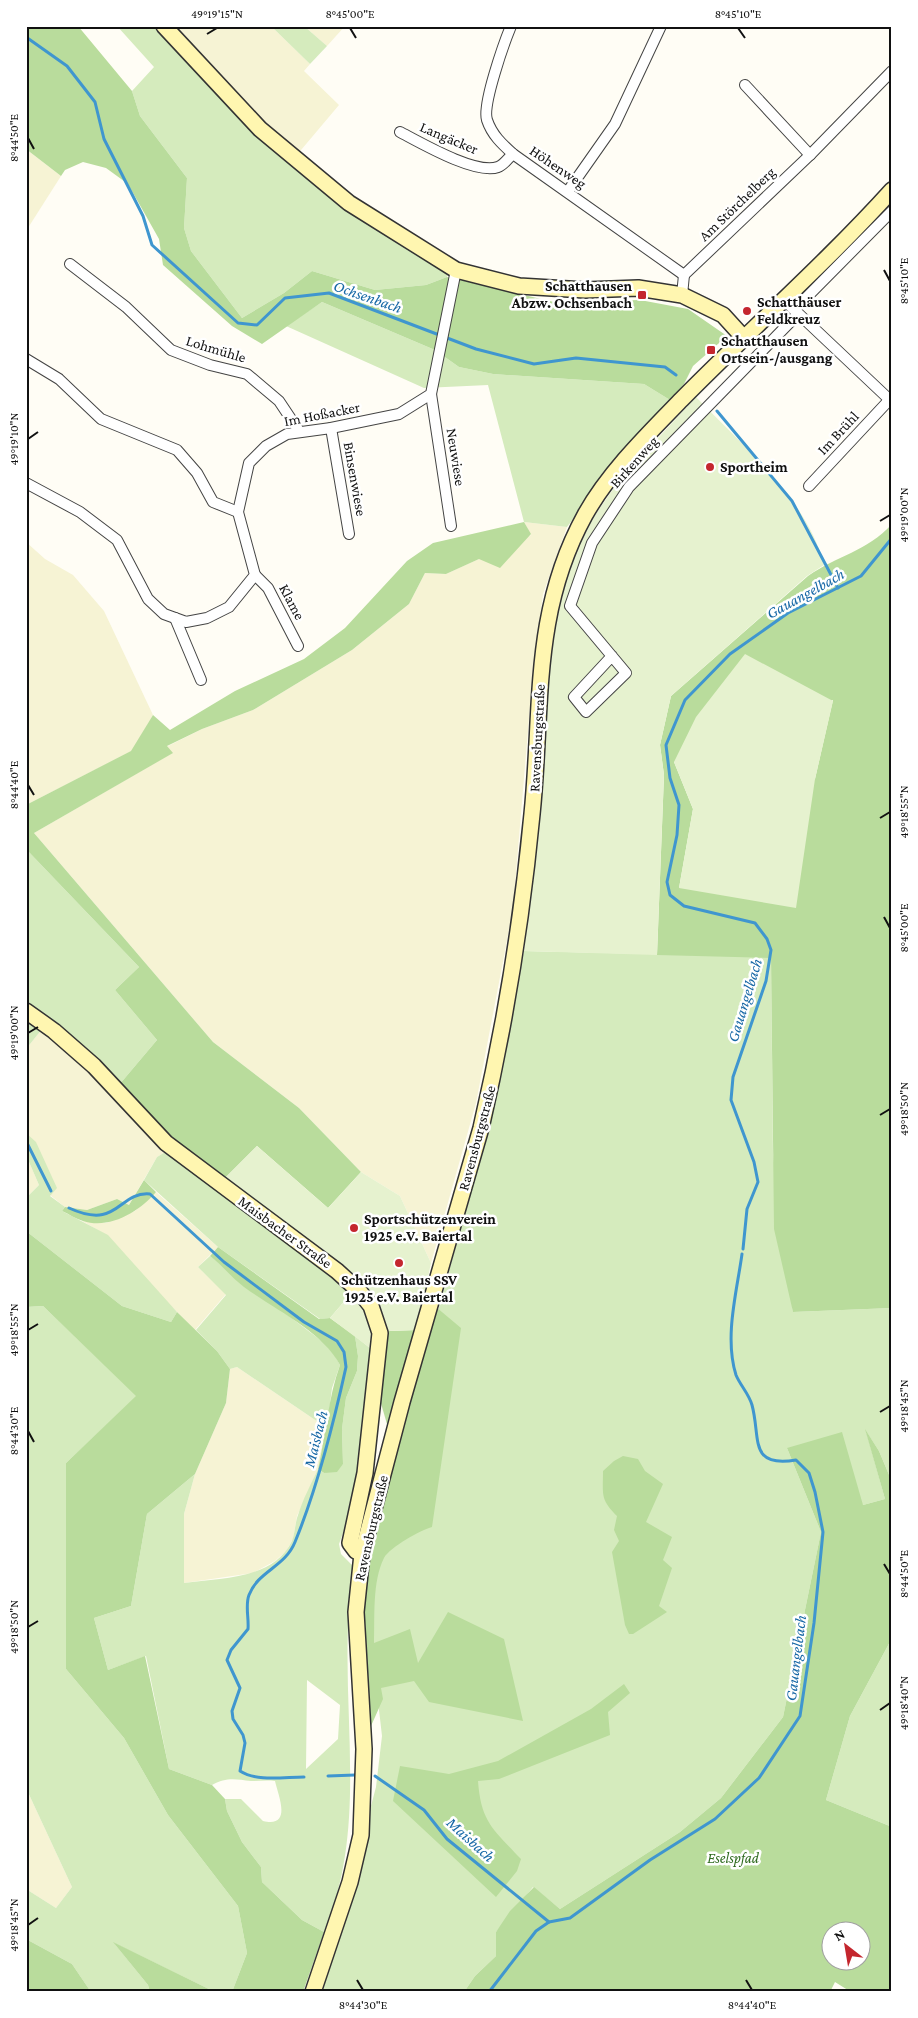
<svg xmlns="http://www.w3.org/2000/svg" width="918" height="2018" viewBox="0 0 918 2018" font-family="'Crimson Pro',serif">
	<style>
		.farmland { fill: #f6f3d4 }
		.green { fill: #d5ebbd; fill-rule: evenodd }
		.forest { fill: #b9dc9c; fill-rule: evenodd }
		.pitch { fill: #e6f2cf }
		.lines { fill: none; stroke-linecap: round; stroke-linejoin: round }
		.stream { stroke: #3f96cf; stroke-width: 3 }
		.street-casing { stroke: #444; stroke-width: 12 }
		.secondary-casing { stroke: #333; stroke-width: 18 }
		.street { stroke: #fff; stroke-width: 10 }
		.secondary { stroke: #fff6b0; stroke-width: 15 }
		.ticks { fill: none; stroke: #111; stroke-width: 2 }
		.poi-dot { fill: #c4262e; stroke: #fff; stroke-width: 2 }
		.labels { text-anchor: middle; stroke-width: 5; stroke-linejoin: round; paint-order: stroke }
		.street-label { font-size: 15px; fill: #111; stroke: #fff }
		.poi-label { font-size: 15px; font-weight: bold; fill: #111; stroke: #fff; text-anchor: start }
		.park-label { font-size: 15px; font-style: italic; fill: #2f6b1f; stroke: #fff }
		.water-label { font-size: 16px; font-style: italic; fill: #1768a6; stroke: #fff }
		.neatline { fill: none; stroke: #111; stroke-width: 2 }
		.ticks-label { font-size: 12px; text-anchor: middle; fill: #111 }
	</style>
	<rect width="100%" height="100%" fill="#fffdf5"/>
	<!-- farmland -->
	<g class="farmland">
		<polygon points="171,26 271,26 310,64 304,71 339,105 296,156"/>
		<polygon points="304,26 345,26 327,46"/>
		<polygon points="26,149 61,176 26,231"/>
		<polygon points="524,522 567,527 543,594 533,671 513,909 476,1103 431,1263 400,1196 361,1172 299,1108 213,1042 34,833 172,753 166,747 202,729 253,710 352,650 409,604 425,573 446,574 531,535"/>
		<polygon points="26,542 45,559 73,575 104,611 153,715 132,751 26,805"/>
		<polygon points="43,1028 87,1065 167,1151 157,1157 129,1205 117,1199 87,1210 65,1207 50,1195 36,1143 26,1133 26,1049"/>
		<polygon points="26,1155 39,1185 26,1198"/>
		<polygon points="156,1192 218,1247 198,1267 226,1294 195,1330 164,1299 108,1236 82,1221 106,1223 135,1211"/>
		<polygon points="237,1367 327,1428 318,1469 297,1516 293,1539 286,1551 275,1561 253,1573 184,1583 184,1514 195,1474 226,1403 230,1369"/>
		<polygon points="26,1788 72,1887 56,1908 26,1889"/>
	</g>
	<!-- green -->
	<g class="green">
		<polygon points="117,26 159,26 235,111 448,273 447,277 426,285 375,290 312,271 284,293 242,318 191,251 184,228 187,178 140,116 132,91 154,67"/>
		<polygon points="271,26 304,26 327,46 310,64"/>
		<polygon points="322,302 435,350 459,367 493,374 644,384 670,400 637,434 567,527 524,522 488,385 424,388 286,326"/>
		<polygon points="26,849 139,967 115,990 157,1040 119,1085 26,1005"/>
		<polygon points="524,951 771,957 773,1155 793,1312 892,1308 892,1482 879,1451 866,1431 885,1499 863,1505 787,1448 821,1532 783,1717 721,1798 680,1832 560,1909 533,1887 496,1932 496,1956 475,1976 464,1992 317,1992 339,1927 376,1787 382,1736 372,1649 374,1541 472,1188"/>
		<polygon points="26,1016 43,1028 26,1049"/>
		<polygon points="26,1133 36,1142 57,1188 50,1196 65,1207 62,1211 108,1235 177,1312 171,1322 122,1306 26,1231 26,1198 39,1185 26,1155"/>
		<polygon points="167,1151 354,1290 330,1318 320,1319 218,1247 144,1180 157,1157"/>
		<polygon points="210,1256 323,1342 334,1354 340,1365 332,1388 327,1428 237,1367 230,1369 217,1351 196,1330 226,1295 198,1267"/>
		<polygon points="43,1306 137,1396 66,1463 66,1669 124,1738 168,1815 238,1906 247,1953 232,1992 215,1992 114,1943 148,1985 150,1992 91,1992 72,1964 26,1939 26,1889 56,1908 72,1887 26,1788 26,1307"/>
		<path d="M 355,1336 L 375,1352 L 354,1502 L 339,1544 L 341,1554 L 354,1567 C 333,1689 374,1814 324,1932 L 302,1920 L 262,1882 L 261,1867 L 242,1842 L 227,1811 L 225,1799 L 241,1799 L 263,1821 C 293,1828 278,1795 275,1781 C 267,1780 259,1781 251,1781 C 235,1779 226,1777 212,1785 L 169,1769 L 146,1656 L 108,1670 L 94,1618 L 131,1606 L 147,1514 L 195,1474 L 184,1514 L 184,1583 C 221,1578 273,1580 292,1541 C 295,1533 295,1523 298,1515 C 303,1499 311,1484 318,1469 L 324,1473 L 343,1464 L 342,1429 L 346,1398 L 357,1371 L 358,1356 ZM 307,1680 L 340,1705 L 338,1739 L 306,1769 Z"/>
		<polygon points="892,1638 892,1827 826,1800 850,1716"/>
	</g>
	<!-- forest -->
	<g class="forest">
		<polygon points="26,26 78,26 132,91 140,116 187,178 184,228 191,251 242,318 284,293 312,271 375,290 426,285 447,277 554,302 640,300 688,309 727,336 693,366 684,384 670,400 644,384 493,374 459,367 435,350 322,302 262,344 232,326 163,265 159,239 128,184 106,168 83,162 65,170 61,176 26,149"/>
		<polygon points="524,522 531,534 500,568 479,559 446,574 425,573 409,604 352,650 253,710 202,729 167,746 173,753 34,833 213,1042 299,1108 361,1172 328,1208 257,1146 225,1178 168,1135 119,1085 157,1040 115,990 139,967 26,849 26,805 131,751 153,715 170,730 235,691 304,659 345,628 407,561 433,543"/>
		<path d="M 892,524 L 892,1308 L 793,1312 L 774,1229 L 771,958 L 657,955 L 664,775 L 660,745 L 671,696 L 808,576 C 838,555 866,552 892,524 ZM 833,700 L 815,779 L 679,888 L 693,809 L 674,762 Z"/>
		<path d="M 144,1180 L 156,1192 C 140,1211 110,1230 83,1221 C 76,1219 69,1214 62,1211 L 65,1207 L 87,1210 L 117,1199 L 129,1205 Z"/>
		<polygon points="26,1231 122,1306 171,1322 177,1312 217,1351 230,1369 226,1403 195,1474 147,1514 131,1606 94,1618 108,1670 145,1656 169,1769 212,1785 225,1799 227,1811 242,1842 261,1867 262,1882 302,1920 324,1932 303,1992 232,1992 247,1953 238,1906 168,1815 124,1738 66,1669 66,1463 136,1396 43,1306 26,1307"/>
		<path d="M 218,1247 L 319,1319 L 330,1318 L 355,1336 L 358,1356 L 357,1371 L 346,1398 L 342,1429 L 343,1464 L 337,1472 L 324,1473 L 318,1469 C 326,1434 328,1398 340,1365 C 322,1331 275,1310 244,1287 C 232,1278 222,1265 210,1256 Z"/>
		<path d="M 436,1307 L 461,1328 L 432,1527 C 421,1530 390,1547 384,1558 C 372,1582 375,1617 374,1643 L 410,1629 L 418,1663 L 448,1612 L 504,1639 L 523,1721 L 429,1702 L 414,1681 L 381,1688 L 383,1699 L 371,1726 L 364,1604 L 365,1564 Z"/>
		<polygon points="417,1330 389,1431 380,1400 383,1337 389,1331"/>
		<path d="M 865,1429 L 879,1451 L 892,1482 L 892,1638 L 850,1716 L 826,1800 L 892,1827 L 892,1992 L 851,1992 L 835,1982 L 830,1992 L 464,1992 L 475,1976 L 496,1956 L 496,1932 L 510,1911 L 534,1887 L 560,1909 L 680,1832 L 721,1798 L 783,1717 L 821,1532 L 787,1448 L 842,1432 L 863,1505 L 885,1499 ZM 830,1930 L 860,1930 L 860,1960 L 830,1960 Z"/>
		<path d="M 623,1456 L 638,1459 L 645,1471 L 663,1484 L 646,1522 L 672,1537 L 663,1560 L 672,1568 L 659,1606 L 667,1612 L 633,1634 L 629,1634 L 625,1625 L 612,1552 L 619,1541 L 614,1530 L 617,1516 C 600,1499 603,1495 603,1471 L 614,1461 Z"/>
		<path d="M 624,1684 L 630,1693 L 608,1712 L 610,1735 L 499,1779 L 478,1781 C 481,1823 494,1830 521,1859 L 517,1871 L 496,1897 L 393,1801 L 400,1766 L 449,1774 L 498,1761 L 591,1709 Z"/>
		<polygon points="26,1939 72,1964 91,1992 26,1992"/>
		<polygon points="113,1942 215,1992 150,1992 148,1985"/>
	</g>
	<!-- pitch -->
	<g class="pitch">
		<path d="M 696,397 C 741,444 808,500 824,565 L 807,576 L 671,696 L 660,745 L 664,775 L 657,955 L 524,951 L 542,786 L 551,638 L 563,587 L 585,529 L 621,478 Z"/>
		<polygon points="745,654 833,701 815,779 796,908 679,888 693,809 674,762 696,717"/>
		<polygon points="257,1146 328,1208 361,1172 400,1196 431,1263 417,1330 389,1331 370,1348 330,1318 361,1282 320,1248 225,1178"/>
	</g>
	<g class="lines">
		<!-- stream -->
		<g class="stream">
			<polyline points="26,37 67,66 95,102 104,139 143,216 152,245 238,323 257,325 285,298 329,293 476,349 534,364 576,358 665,367 676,375"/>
			<polyline points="717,411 792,501 838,588"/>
			<polyline points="26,1141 51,1191"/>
			<path d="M 69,1208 C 119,1231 118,1191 150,1194 L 224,1262 L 304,1322 L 337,1341 L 344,1352 L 346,1367 C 333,1426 318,1486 295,1542 C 285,1567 258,1571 249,1595 C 245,1605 249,1618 248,1629 L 231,1650 L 227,1660 L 240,1688 L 232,1711 L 233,1719 L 243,1735 L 245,1743 L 240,1771 C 257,1782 284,1777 304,1777"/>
			<polyline points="743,1249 747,1209 758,1182 754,1162 731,1100 733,1077 766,981 771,950 767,939 755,923 684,906 670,895 667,882 677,835 679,805 670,778 666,745 685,700 730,654 788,613 861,576 892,538"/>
			<polyline points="328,1776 355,1775"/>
			<polyline points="375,1776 424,1810 447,1839 549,1922"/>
			<path d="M 489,1992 L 536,1931 L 549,1922 L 570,1918 L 650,1860 L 715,1819 L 759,1778 L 800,1716 L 814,1623 L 823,1532 L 815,1492 L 809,1473 L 796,1460 C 748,1468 761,1438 752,1405 C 749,1394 740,1385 736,1375 C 724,1337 737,1291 742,1254"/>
		</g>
		<defs>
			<g id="street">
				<path d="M 511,26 C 504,43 482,105 487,120 C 492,135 502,144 513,154 L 684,275"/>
				<polyline points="745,85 810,155"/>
				<path d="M 400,132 C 421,143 476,175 498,167 C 504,165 508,158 513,154"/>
				<polyline points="568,191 615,124 661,26"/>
				<polyline points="70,264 126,307 171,350 210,365 247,374 279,401 299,431"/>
				<polyline points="684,275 810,155 892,71"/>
				<polyline points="682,295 684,275"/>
				<polyline points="784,300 892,402"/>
				<polyline points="794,310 892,211"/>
				<polyline points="26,359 59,379 101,419 177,450 197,473 213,502 238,512"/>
				<polyline points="431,394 451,526"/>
				<polyline points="331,428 349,534"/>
				<polyline points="26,483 80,512 117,540 148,599 164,614 186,622 207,618 229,607 255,575 238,512 249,463 266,446 287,434 331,428 399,414 431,394 456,270"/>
				<polyline points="809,486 892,397"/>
				<polyline points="255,575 268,588 298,646"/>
				<polyline points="175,618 201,680"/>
				<polyline points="612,656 574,697 586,712 626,673 570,606 592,543 629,487 798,314"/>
			</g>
			<g id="secondary">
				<polyline points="164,26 260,129 349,203 456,270 519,286 585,290 638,288 682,295 723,315 743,337"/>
				<polyline points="26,1011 54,1031 94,1066 166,1143 337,1271 359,1291 371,1306 380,1333 365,1473 350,1543 356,1551 362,1554"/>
				<path d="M 313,1992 L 350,1882 L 361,1835 L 364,1749 L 356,1612 L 362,1554 L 402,1402 L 481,1128 C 505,1025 522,919 532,814 C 543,708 531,613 585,515 C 609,472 648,434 682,399 C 751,329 826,263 892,190"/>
			</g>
		</defs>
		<!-- street casing -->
		<use href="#street" class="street-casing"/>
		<!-- secondary casing -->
		<use href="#secondary" class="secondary-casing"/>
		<!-- street -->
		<use href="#street" class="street"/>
		<!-- secondary -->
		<use href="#secondary" class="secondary"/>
	</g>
	<!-- ticks -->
	<path class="ticks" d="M 350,28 L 356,38M 738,28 L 745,38M 207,34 L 217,28M 28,138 L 34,149M 884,270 L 890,281M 28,439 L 38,432M 880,521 L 890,515M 28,785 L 34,795M 880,818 L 890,812M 884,917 L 890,928M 28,1033 L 38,1027M 880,1115 L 890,1109M 28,1330 L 38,1324M 880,1412 L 890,1406M 28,1431 L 34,1442M 884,1564 L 890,1574M 28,1627 L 38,1621M 880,1710 L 890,1703M 28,1925 L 38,1918M 357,1980 L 363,1990M 746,1980 L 752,1990"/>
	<!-- markers -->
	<g class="poi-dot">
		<rect x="637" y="290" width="10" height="10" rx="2.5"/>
		<circle cx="747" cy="311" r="5"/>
		<rect x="706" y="345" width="10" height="10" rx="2.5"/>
		<circle cx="710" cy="467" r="5"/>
		<circle cx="354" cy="1228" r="5"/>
		<circle cx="399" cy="1263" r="5"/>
	</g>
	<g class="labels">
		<!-- street labels -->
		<g class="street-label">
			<text transform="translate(449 138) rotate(23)" y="5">Langäcker</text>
			<text transform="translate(558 167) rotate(34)" y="5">Höhenweg</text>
			<text transform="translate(737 204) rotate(-44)" y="5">Am Störchelberg</text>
			<text transform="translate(216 349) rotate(17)" y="5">Lohmühle</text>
			<text transform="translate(322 414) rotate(-11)" y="5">Im Hoßacker</text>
			<text transform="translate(838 433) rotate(-47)" y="5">Im Brühl</text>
			<text transform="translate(456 457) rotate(81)" y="5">Neuwiese</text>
			<text transform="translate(634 462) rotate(-48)" y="5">Birkenweg</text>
			<text transform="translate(355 479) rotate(80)" y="5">Binsenwiese</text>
			<text transform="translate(292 602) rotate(62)" y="5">Klame</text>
			<text transform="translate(537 738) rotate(-87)" y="5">Ravensburgstraße</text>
			<text transform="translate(477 1138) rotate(-75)" y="5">Ravensburgstraße</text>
			<text transform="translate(285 1232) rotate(36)" y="5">Maisbacher Straße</text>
			<text transform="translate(371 1528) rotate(-77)" y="5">Ravensburgstraße</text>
		</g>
		<!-- poi labels -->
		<g class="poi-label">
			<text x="632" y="291" text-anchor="end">Schatthausen<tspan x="632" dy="17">Abzw. Ochsenbach</tspan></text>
			<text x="757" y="307">Schatthäuser<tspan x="757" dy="17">Feldkreuz</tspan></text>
			<text x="721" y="346">Schatthausen<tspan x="721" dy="17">Ortsein-/ausgang</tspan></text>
			<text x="720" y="472">Sportheim</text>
			<text x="364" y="1224">Sportschützenverein<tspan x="364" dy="17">1925 e.V. Baiertal</tspan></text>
			<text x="399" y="1285" text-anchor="middle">Schützenhaus SSV<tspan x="399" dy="17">1925 e.V. Baiertal</tspan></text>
		</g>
		<!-- park labels -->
		<g class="park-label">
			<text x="733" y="1863">Eselspfad</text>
		</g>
		<!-- water labels -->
		<g class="water-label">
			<text transform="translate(368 296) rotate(19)" y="6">Ochsenbach</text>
			<text transform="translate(805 593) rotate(-29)" y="6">Gauangelbach</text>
			<text transform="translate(744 1000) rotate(-73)" y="6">Gauangelbach</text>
			<text transform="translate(315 1439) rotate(-76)" y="6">Maisbach</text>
			<text transform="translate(795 1658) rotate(-83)" y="6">Gauangelbach</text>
			<text transform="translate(471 1839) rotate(42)" y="6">Maisbach</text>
		</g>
	</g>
	<!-- border -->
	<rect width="918" height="2018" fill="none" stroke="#ffffff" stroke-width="55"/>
	<!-- north arrow -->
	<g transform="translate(846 1946) rotate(329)"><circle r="24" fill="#ffffff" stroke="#a0a0a0"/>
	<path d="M0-4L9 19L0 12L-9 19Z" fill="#c4262e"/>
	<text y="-8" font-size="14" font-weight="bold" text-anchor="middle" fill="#111111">N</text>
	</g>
	<rect x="28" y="28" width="862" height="1962" class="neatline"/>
	<g class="ticks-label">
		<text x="217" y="18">49°19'15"N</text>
		<text x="350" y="18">8°45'00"E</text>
		<text x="738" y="18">8°45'10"E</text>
		<text transform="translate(14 138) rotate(-90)" y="4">8°44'50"E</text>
		<text transform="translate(904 281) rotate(-90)" y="4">8°45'10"E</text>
		<text transform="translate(14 439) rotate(-90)" y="4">49°19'10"N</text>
		<text transform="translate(904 515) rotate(-90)" y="4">49°19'00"N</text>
		<text transform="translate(14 785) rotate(-90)" y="4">8°44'40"E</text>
		<text transform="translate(904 812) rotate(-90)" y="4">49°18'55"N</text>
		<text transform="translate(904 928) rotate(-90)" y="4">8°45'00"E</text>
		<text transform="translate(14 1033) rotate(-90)" y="4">49°19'00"N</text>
		<text transform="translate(904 1109) rotate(-90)" y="4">49°18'50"N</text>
		<text transform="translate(14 1330) rotate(-90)" y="4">49°18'55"N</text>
		<text transform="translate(904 1406) rotate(-90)" y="4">49°18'45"N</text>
		<text transform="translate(14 1431) rotate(-90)" y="4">8°44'30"E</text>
		<text transform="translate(904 1574) rotate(-90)" y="4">8°44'50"E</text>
		<text transform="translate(14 1627) rotate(-90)" y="4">49°18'50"N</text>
		<text transform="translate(904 1703) rotate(-90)" y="4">49°18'40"N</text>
		<text transform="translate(14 1925) rotate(-90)" y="4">49°18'45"N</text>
		<text x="363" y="2009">8°44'30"E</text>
		<text x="752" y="2009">8°44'40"E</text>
	</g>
</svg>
